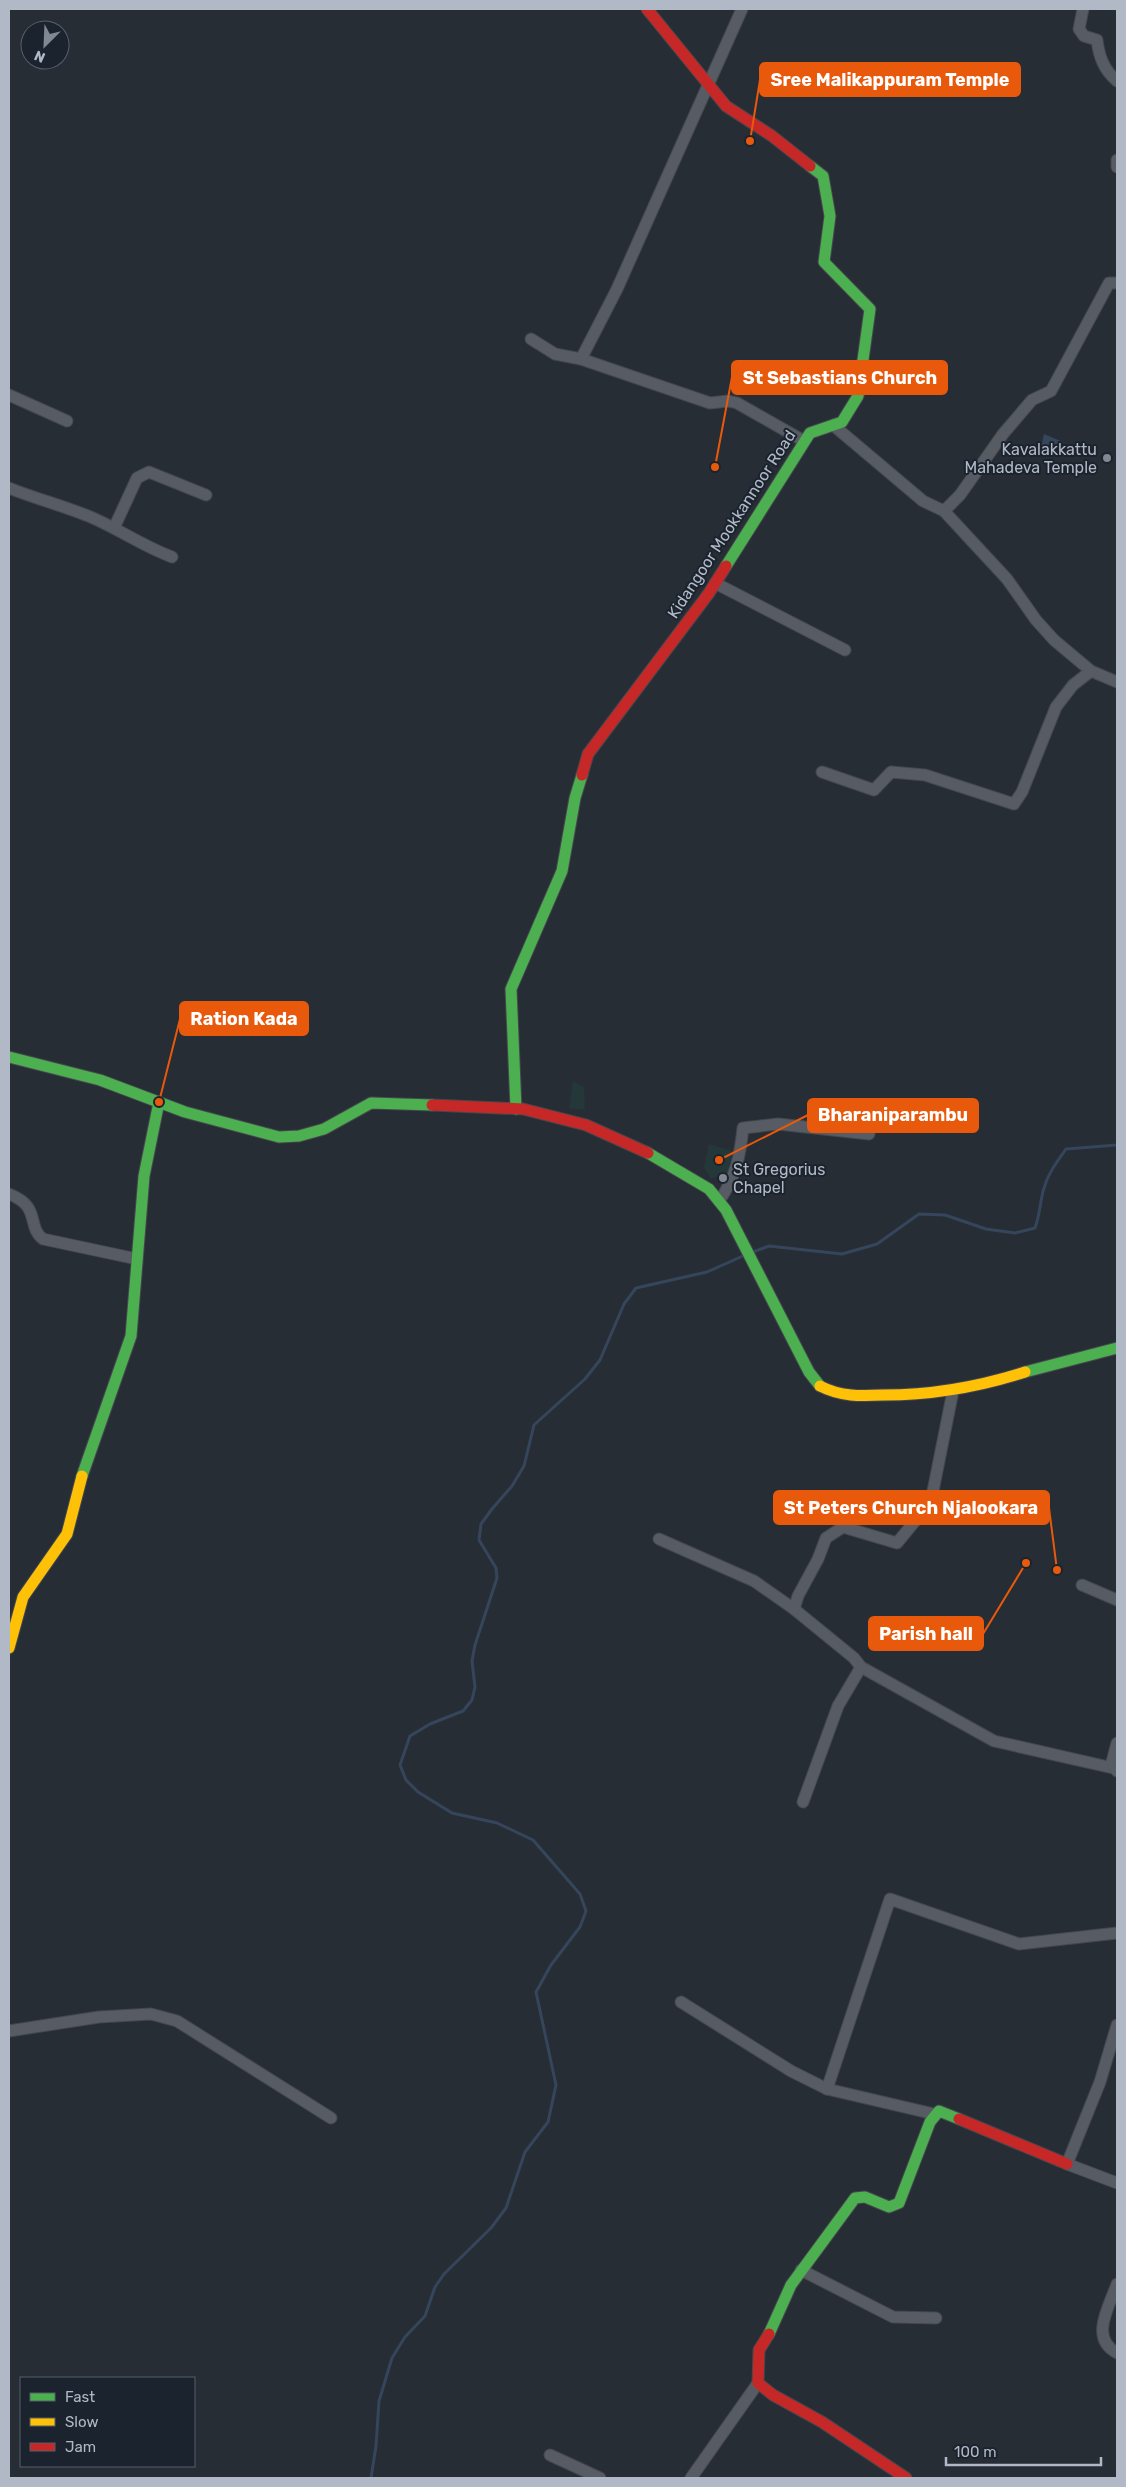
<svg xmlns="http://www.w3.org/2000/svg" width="1126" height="2487" viewBox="0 0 1126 2487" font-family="Rubik,sans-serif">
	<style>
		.green { fill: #243739 }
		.water { fill: #35465c }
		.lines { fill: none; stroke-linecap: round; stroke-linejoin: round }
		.stream { stroke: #35465c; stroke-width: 3 }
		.street-casing { stroke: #44474d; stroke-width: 13 }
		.fast-casing { stroke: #44474d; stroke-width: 13 }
		.slow-casing { stroke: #44474d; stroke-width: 13 }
		.jam-casing { stroke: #44474d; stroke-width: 13 }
		.street { stroke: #575b63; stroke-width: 11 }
		.fast { stroke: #4caf50; stroke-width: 11 }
		.slow { stroke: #ffc107; stroke-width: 11 }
		.jam { stroke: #c62828; stroke-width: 11 }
		.poi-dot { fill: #818893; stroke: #1b232e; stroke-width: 2 }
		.labels { text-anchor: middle; stroke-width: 4; stroke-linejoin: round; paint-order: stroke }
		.poi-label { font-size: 16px; fill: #b1b9c6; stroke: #1b232e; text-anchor: end }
		.street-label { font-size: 16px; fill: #b1b9c6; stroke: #1b232e }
		.leader { fill: none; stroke: #e8590c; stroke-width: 2 }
		.callout-dot { fill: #e8590c; stroke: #1b232e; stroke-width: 2 }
		.callout { fill: #e8590c; stroke: #e8590c; stroke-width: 2 }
		.callout-label { font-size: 18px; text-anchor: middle; font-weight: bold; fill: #fff }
	</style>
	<rect width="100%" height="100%" fill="#272d34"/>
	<!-- green -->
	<g class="green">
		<polygon points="573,1081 584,1087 585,1110 569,1108"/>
		<polygon points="709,1144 735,1152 730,1172 711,1179 704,1167"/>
	</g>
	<!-- water -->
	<polygon class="water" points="1044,434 1063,442 1051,456 1040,452"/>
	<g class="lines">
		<!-- stream -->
		<g class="stream">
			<path d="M 753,1252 L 769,1246 L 842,1254 L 877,1244 L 919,1214 L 945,1215 L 986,1229 L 1015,1233 L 1035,1228 C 1040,1215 1040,1201 1044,1188 C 1048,1173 1057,1162 1066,1149 L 1117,1145"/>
			<polyline points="371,2478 376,2446 379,2401 392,2358 405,2337 425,2316 435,2287 444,2274 491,2228 506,2208 525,2152 548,2122 556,2085 536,1992 551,1965 580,1927 586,1911 580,1894 533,1840 497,1823 452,1813 418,1792 406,1780 400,1765 410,1736 430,1724 463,1711 472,1700 475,1687 472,1661 475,1645 497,1578 496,1568 479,1540 481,1524 492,1509 512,1486 524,1466 534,1425 585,1379 600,1360 624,1304 636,1288 707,1272 745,1255"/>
		</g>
		<defs>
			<g id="street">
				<path d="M 1083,9 L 1079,29 L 1084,36 L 1097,40 C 1099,57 1104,70 1117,81"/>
				<polyline points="1117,160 1117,167"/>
				<polyline points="531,339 555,354 581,359 710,403 728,401 737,403 804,441"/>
				<polyline points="581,359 617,289 742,9"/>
				<polyline points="9,395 67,421"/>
				<polyline points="833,425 923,501 944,511 960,495 1003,434 1032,400 1051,391 1109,283 1117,283"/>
				<path d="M 9,488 C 36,499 65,506 93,518 C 120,530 143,546 172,557"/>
				<polyline points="944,511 1007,579 1036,620 1054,640 1091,671 1117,682"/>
				<polyline points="114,528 137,478 149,472 206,495"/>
				<polyline points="715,583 845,650"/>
				<polyline points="822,772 874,790 891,772 925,775 1014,804 1022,792 1056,707 1073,685 1091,671"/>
				<path d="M 9,1194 C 42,1207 26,1226 43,1239 L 137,1259"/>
				<path d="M 719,1201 C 736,1177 740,1156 743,1128 L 778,1124 L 869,1134"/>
				<polyline points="659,1539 754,1581 794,1609 854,1658 861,1667 994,1741 1113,1768"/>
				<polyline points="1082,1585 1117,1600"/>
				<polyline points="794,1609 798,1596 818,1559 826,1538 843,1527 897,1543 925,1509 933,1491 953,1391"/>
				<polyline points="1117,1771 1112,1762 1117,1743"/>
				<polyline points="803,1802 838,1706 861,1667"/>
				<polyline points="681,2002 791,2071 827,2089 934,2114"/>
				<polyline points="1117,2025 1100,2082 1067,2164 1117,2183"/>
				<polyline points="9,2031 99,2017 151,2014 177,2021 331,2118"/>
				<polyline points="827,2089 890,1899 1019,1944 1117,1933"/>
				<polyline points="801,2270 893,2317 936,2318"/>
				<path d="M 1117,2284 C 1109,2307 1089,2338 1117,2353"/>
				<polyline points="550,2455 600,2478"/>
				<polyline points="691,2478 758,2383"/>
			</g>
			<g id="fast">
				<polyline points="726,566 810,433 842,422 858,396 870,309 824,262 830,216 823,176 810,166"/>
				<polyline points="9,1057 100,1080 185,1112 279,1137 299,1136 324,1129 371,1103 432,1105"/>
				<polyline points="516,1109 511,989 562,871 575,798 582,775"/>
				<polyline points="648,1153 709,1189 726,1210 809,1372 820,1386"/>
				<polyline points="1025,1372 1117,1348"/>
				<polyline points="82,1476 131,1336 144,1176 159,1102"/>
				<polyline points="769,2334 791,2285 855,2198 865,2197 889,2207 899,2203 930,2122 939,2111 959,2119"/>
			</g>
			<g id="slow">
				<path d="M 820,1386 C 841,1397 861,1396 884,1395 C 933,1395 978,1387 1025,1372"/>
				<polyline points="9,1648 23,1597 67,1534 82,1476"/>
			</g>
			<g id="jam">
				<polyline points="647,9 726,106 772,136 810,166"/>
				<polyline points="582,775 588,754 709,593 726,566"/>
				<polyline points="432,1105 523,1109 586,1125 648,1153"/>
				<polyline points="959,2119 1067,2164"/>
				<polyline points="769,2334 759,2350 758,2383 773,2395 822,2422 906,2478"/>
			</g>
		</defs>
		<!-- street casing -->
		<use href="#street" class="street-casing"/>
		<!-- fast casing -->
		<use href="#fast" class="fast-casing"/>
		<!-- slow casing -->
		<use href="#slow" class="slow-casing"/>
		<!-- jam casing -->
		<use href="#jam" class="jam-casing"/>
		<!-- street -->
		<use href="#street" class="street"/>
		<!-- fast -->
		<use href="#fast" class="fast"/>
		<!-- slow -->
		<use href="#slow" class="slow"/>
		<!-- jam -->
		<use href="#jam" class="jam"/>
	</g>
	<!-- markers -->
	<g class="poi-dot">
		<circle cx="1107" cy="458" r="5"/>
		<circle cx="723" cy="1178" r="5"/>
	</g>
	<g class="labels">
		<!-- poi labels -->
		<g class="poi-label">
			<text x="1097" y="455">Kavalakkattu<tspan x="1097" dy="18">Mahadeva Temple</tspan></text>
			<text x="733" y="1175" text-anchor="start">St Gregorius<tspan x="733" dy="18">Chapel</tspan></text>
		</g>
		<!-- street labels -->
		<g class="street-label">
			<text transform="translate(731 524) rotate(-57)" y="6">Kidangoor Mookkannoor Road</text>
		</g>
	</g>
	<!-- callouts -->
	<path class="leader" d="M750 141L760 80M715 467L732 377M159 1102L180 1019M719 1160L808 1115M1057 1570L1049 1508M1026 1563L983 1634"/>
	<g class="callout-dot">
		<circle cx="750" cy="141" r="5"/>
		<circle cx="715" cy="467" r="5"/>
		<circle cx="159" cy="1102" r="5"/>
		<circle cx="719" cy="1160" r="5"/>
		<circle cx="1057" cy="1570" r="5"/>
		<circle cx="1026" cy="1563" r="5"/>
	</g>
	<g class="callout">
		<rect x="760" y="63" width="260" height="33" rx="5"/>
		<rect x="732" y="361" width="215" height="33" rx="5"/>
		<rect x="180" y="1002" width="128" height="33" rx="5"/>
		<rect x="808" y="1099" width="170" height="33" rx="5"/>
		<rect x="774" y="1491" width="275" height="33" rx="5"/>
		<rect x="869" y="1617" width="114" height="33" rx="5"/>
	</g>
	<g class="callout-label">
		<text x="890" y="86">Sree Malikappuram Temple</text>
		<text x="840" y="384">St Sebastians Church</text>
		<text x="244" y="1025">Ration Kada</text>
		<text x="893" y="1121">Bharaniparambu</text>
		<text x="911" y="1514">St Peters Church Njalookara</text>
		<text x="926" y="1640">Parish hall</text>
	</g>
	<!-- border -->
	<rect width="1126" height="2487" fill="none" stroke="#b1b9c6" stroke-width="20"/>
	<!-- legend -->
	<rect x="20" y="2377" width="175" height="90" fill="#1b232e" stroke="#575f6b"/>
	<rect x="30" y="2393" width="25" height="8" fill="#4caf50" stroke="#575f6b"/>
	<text x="65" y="2402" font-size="15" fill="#b1b9c6">Fast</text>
	<rect x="30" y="2418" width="25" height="8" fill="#ffc107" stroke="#575f6b"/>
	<text x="65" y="2427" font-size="15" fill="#b1b9c6">Slow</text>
	<rect x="30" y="2443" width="25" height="8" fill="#c62828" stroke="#575f6b"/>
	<text x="65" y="2452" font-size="15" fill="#b1b9c6">Jam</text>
	<!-- north arrow -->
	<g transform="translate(45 45) rotate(204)"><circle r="24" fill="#1b232e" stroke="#575f6b"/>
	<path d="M0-4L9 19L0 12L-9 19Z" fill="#818893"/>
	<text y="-8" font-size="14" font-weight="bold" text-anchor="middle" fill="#b1b9c6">N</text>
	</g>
	<!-- scale -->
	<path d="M946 2457v8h155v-8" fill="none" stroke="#b1b9c6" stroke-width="2.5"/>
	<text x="954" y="2457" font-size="15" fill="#b1b9c6" stroke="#1b232e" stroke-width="4" paint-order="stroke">100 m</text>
</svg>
